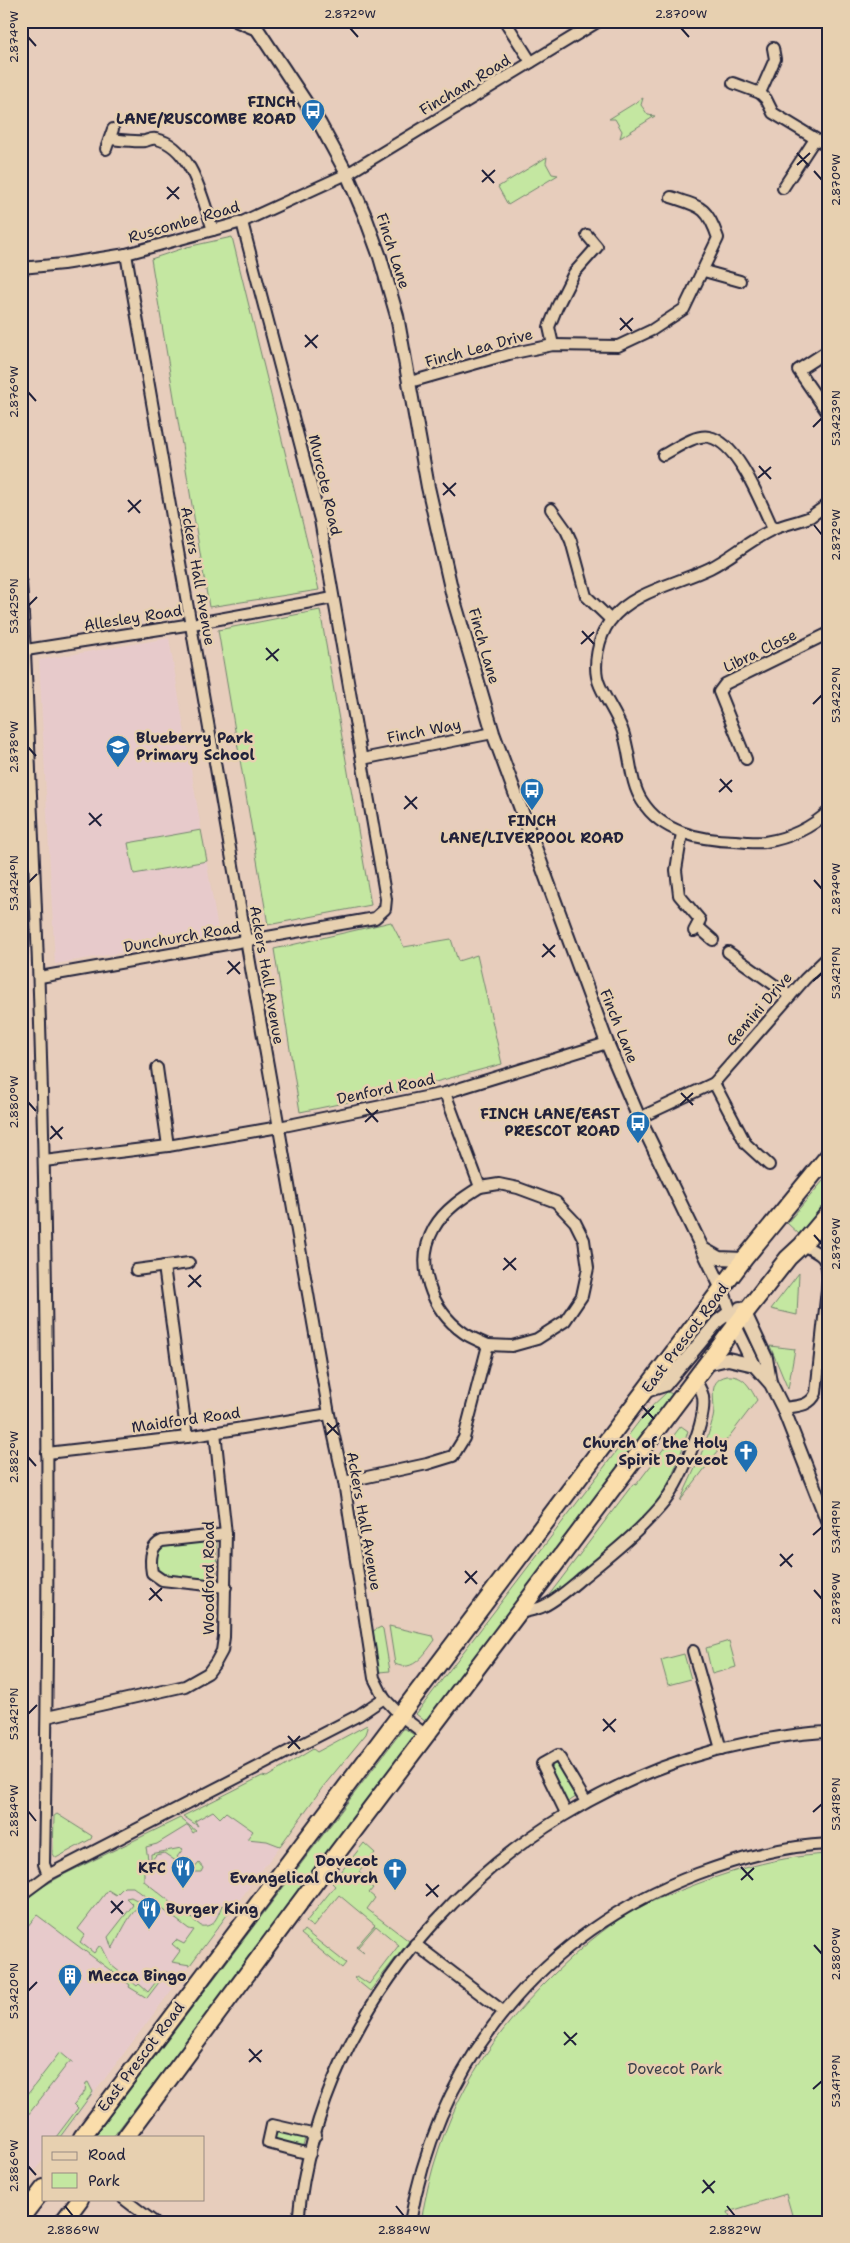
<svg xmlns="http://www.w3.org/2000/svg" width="850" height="2243" viewBox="0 0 850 2243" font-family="'Shantell Sans',sans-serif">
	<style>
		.built { fill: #e7cacb }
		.green { fill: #c4e7a1; stroke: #73846e }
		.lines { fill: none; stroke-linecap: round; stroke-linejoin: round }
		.minor-casing { stroke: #22223b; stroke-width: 14 }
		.tertiary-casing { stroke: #22223b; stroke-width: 16 }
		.trunk-casing { stroke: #22223b; stroke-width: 20 }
		.minor { stroke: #e7d0b0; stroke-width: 10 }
		.tertiary { stroke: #e7d0b0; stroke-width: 12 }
		.trunk { stroke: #faddab; stroke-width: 16 }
		.ticks { fill: none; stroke: #22223b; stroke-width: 2 }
		.labels { text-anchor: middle; stroke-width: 5; stroke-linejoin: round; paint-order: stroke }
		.street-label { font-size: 15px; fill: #22223b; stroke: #e7d0b0 }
		.poi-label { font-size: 15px; font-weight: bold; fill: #22223b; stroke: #e7d0b0; text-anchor: end }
		.park-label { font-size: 15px; fill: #3a404a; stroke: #e7d0b0 }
		.neatline { fill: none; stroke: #22223b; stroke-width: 2 }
		.ticks-label { font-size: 12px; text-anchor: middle; fill: #22223b }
	</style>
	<rect width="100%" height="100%" fill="#e7cdbc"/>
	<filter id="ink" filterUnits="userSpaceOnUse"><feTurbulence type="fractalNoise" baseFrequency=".02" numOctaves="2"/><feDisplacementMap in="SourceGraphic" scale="10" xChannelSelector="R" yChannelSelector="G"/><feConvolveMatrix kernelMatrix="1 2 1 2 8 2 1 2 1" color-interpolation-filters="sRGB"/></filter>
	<g filter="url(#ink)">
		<!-- built -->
		<g class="built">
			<polygon points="169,638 219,936 55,964 39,660"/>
			<polygon points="217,1803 280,1846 61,2137 44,2137 44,2159 21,2188 21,1902 76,1872"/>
		</g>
		<!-- green -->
		<g class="green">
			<polygon points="643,98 641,105 648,115 655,116 620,138 622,131 615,119 609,119"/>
			<polygon points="547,157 546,163 552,174 558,175 508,205 498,187"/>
			<polygon points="232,237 319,590 209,607 151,259 187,247"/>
			<polygon points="320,610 371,905 268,925 218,630"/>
			<polygon points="201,830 207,861 134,874 128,843"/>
			<polygon points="391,922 404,947 451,939 458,961 477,955 502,1064 402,1091 300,1112 274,949"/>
			<polygon points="829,1174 829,1201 800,1235 787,1223"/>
			<polygon points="799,1273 797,1315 771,1309"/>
			<polygon points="770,1346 795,1349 788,1389"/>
			<path d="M 727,1376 C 744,1375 749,1386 757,1400 L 680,1501 C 692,1475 706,1447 713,1418 C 717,1402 705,1381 727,1376 Z"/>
			<polygon points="667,1392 673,1394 426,1722 416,1714 647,1411"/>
			<path d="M 681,1426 L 688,1431 C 681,1454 673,1479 659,1498 C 634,1535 586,1569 552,1598 L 549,1595 L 633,1484 L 636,1485 Z"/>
			<polygon points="217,1540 216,1581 162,1575 157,1569 158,1551 164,1546"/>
			<path d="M 389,1626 L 433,1636 L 435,1640 C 425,1653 414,1673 395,1664 Z"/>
			<polygon points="381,1627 383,1629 390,1671 379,1672 373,1631"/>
			<polygon points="729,1641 736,1667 712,1674 706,1648"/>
			<polygon points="684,1654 691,1679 668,1685 661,1660"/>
			<polygon points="367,1725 368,1728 366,1734 322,1788 280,1846 267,1841 247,1839 253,1831 226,1812 220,1818 213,1811 195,1821 198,1826 183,1816 262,1776 267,1777 313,1749 317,1752"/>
			<polygon points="404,1728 417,1737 113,2137 94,2137"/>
			<polygon points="560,1761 579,1795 565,1804 547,1767"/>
			<polygon points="57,1814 92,1836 91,1839 56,1858 53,1854 54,1816"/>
			<path d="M 180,1818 L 196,1831 L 193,1833 L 188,1825 L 157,1844 L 146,1847 L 149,1865 L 144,1871 L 144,1881 L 201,1926 C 215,1928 218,1915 222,1905 L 230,1911 L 190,1965 L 172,1962 L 180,1951 L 172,1944 L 176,1940 L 184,1944 L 194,1930 L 189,1929 L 133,1887 L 124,1887 L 116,1895 L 108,1890 L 78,1929 L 85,1935 L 80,1942 L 94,1953 L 99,1946 L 102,1947 L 111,1965 L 137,1986 L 139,1984 L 148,1992 L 162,1974 L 167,1972 L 147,1998 L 129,1987 L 130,1985 L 37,1915 L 21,1934 L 21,1899 L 63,1875 Z"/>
			<polygon points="364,1843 375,1853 359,1872 363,1876 361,1879 373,1888 369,1893 375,1898 367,1909 409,1941 370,1991 354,1978 357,1976 369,1984 399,1945 376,1926 358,1947 364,1953 356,1947 375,1925 339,1895 313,1927 306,1922 335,1886 332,1883"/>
			<polygon points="181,1848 183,1849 177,1857 193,1870 199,1863 203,1868 201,1872 192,1872 164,1853 156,1855 151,1861 151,1854"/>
			<path d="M 829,1854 L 829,2222 L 794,2222 L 786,2194 L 728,2212 L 732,2222 L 421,2222 C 438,2119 480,2046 554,1974 C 578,1951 602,1929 631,1912 C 651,1900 675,1893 697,1884 C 740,1868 782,1856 829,1854 Z"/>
			<path d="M 131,1897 L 146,1905 C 144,1906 141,1906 139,1907 C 129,1913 118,1940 112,1949 L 108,1937 L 133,1905 L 126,1898 Z"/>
			<polygon points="304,1930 346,1963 342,1968 301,1934"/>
			<polygon points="60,2052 73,2063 69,2062 21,2124 21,2103"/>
			<polygon points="88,2082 93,2092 60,2137 56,2137 78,2108 74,2104 85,2091 86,2083"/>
			<polygon points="278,2130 306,2135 302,2149 276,2141 275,2136"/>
		</g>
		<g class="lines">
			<defs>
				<g id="minor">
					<polyline points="235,21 259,31"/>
					<polyline points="505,21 531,62"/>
					<polyline points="733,83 760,93 766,99 773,113 829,147"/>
					<polyline points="760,93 775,59 773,48"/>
					<path d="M 110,139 C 121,140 134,142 145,141 C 149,140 152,138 156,139 C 192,146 203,201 213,230"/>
					<polyline points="106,149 113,129"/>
					<polyline points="783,188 815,139"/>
					<polyline points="126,254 329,1414 344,1482 374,1678 384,1698"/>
					<polyline points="21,268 63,264 126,254 242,222 347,174 599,21"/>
					<polyline points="704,271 740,281"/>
					<polyline points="553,345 549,327 557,307 574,273 597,247 587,235"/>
					<polyline points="829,350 798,370 829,415"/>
					<path d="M 410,382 L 509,354 L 553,345 L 618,346 L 652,330 L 684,309 L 718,238 C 707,206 701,207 671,197"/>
					<path d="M 663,455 C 675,449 695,434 709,437 C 739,443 761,504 773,529"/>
					<path d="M 829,504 C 822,508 816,513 810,517 C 798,522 785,524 774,529 C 751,539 732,557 710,568 C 677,584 633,591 610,621 C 599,636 591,667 600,686 C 606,700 616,714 622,729 C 631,752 629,781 642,801 C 662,833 700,840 735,841 C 745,842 756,843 765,842 C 790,838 811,828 829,811"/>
					<polyline points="551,509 566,530 571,541 586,596 611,620"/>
					<path d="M 21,583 C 26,653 28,724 31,795 C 48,1151 51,1508 44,1864 L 48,1875"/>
					<polyline points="26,650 192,624 333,598"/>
					<polyline points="362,759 493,733"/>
					<polyline points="746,759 719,692 725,684 829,633"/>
					<polyline points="682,833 676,870 679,895 700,920 694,931"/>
					<polyline points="697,926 713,940"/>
					<polyline points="728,952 790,996"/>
					<polyline points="40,977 375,918 385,909 386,899 320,520 242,222"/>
					<polyline points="157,1068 168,1146"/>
					<polyline points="714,1083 746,1144 769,1165"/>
					<polyline points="639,1118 714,1083 805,979 829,956"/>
					<polyline points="44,1161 168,1146 279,1127 445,1093 607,1043"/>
					<polyline points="480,1187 499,1184 518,1188 556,1202 575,1222 584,1240 588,1268 582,1296 565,1321 537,1339 512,1346 488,1345"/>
					<polyline points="164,1266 187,1437"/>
					<polyline points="136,1270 189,1263"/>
					<path d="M 783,1408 C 796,1406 810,1407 816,1393 L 828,1280 C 828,1257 822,1254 802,1245"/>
					<polyline points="47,1453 187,1437 329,1414"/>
					<path d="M 344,1482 L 427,1464 L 453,1456 L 464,1438 L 488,1345 C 480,1341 471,1338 464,1333 C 431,1310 414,1264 434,1228 C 444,1210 464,1197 480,1187 L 445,1093"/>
					<path d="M 226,1587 L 162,1580 L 152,1573 C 150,1561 150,1546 162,1541 L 226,1534"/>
					<path d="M 519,1613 C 528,1611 536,1610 544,1606 C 558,1599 570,1588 582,1578 C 609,1556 638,1533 661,1506 C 678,1486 707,1423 703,1397 C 702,1390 698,1385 695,1380"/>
					<polyline points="693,1651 721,1749"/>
					<polyline points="47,1717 185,1686 208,1673 216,1662 222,1651 224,1637 226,1534 215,1432"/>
					<polyline points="566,1813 542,1764 558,1755 586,1802"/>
					<polyline points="21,1895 48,1875 359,1715 384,1698 400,1715 426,1735"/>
					<polyline points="415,1944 504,2012"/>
					<polyline points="310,2154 268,2143 272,2125 316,2135"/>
					<polyline points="124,2199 154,2222"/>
					<path d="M 298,2222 C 319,1995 502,1807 716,1750 C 753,1741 791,1733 829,1732"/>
					<path d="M 410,2222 C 439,2059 542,1933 697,1874 C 740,1858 782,1846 829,1844"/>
				</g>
				<g id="tertiary">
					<polyline points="252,21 320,124 347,174 365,216 380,257 397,316 428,487 453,597 493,733 607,1043 639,1118 722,1289 735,1326 754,1365 771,1384 783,1408 829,1525"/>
					<polyline points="703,1249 719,1258 744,1259"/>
					<polyline points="740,1308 745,1313 766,1358 770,1382"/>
					<polyline points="707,1364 728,1359 754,1365"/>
					<polyline points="643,1392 665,1385 718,1321 726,1315 737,1313"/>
				</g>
				<g id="trunk">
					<polyline points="82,2137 744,1259 829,1155"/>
					<polyline points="126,2137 322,1873 735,1326 788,1258 802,1245 829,1213"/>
					<polyline points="21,2218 44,2188"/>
					<polyline points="63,2222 80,2199"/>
				</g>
			</defs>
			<!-- minor casing -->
			<use href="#minor" class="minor-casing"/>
			<!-- tertiary casing -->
			<use href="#tertiary" class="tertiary-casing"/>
			<!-- trunk casing -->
			<use href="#trunk" class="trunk-casing"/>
			<!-- minor -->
			<use href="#minor" class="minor"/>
			<!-- tertiary -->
			<use href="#tertiary" class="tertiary"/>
			<!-- trunk -->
			<use href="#trunk" class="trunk"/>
		</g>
	</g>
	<!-- ticks -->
	<path class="ticks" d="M 350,28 L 358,37M 681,28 L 689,37M 28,37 L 36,46M 797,153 L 809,166M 797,165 L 810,153M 482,170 L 494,183M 814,171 L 822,180M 482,182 L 495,170M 167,187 L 179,199M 167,199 L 179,187M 620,318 L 632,331M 620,330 L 633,318M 305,335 L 317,348M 305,347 L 318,335M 28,392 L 36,401M 813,427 L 822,418M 759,466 L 771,479M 758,478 L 771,467M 443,483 L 455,496M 443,495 L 456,483M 128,500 L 140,513M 128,512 L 141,500M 814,525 L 822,535M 28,606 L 37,597M 582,631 L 594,644M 581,644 L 594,632M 266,648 L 278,661M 266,660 L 279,649M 813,704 L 822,695M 28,747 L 36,756M 720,779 L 732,792M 719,792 L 732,780M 405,796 L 417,809M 404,809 L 417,797M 89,813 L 101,826M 89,825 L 102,814M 814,880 L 822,889M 28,883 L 37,874M 543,944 L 555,957M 542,957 L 555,945M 228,961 L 240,974M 227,974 L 240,962M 813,981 L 822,973M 681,1093 L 693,1105M 28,1102 L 36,1111M 680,1105 L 693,1093M 366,1109 L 378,1122M 365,1122 L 378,1110M 51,1126 L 62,1139M 50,1139 L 63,1127M 814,1235 L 822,1244M 504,1258 L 516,1270M 503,1270 L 516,1258M 189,1275 L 201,1287M 188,1287 L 201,1275M 642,1406 L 654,1419M 642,1418 L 654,1406M 327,1423 L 339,1435M 326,1435 L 339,1423M 28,1457 L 36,1466M 813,1535 L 822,1527M 780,1554 L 792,1567M 780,1566 L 793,1554M 465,1571 L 477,1584M 465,1583 L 477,1571M 150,1588 L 162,1601M 814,1590 L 822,1599M 149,1600 L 162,1588M 28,1714 L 37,1705M 603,1719 L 615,1732M 603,1731 L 616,1719M 288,1736 L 300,1749M 288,1748 L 300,1736M 28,1811 L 36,1821M 813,1812 L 822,1804M 741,1867 L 753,1880M 741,1880 L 754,1868M 426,1884 L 438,1897M 426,1896 L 439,1885M 111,1901 L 123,1914M 111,1913 L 123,1901M 814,1945 L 822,1954M 28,1991 L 37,1982M 564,2032 L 576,2045M 564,2045 L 577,2033M 249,2049 L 261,2062M 249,2062 L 262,2050M 813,2089 L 822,2081M 28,2166 L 36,2175M 703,2180 L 714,2193M 702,2193 L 715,2181M 65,2206 L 73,2216M 396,2206 L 404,2216M 727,2206 L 735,2216"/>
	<!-- icons -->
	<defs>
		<symbol id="bus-pin" viewBox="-11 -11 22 30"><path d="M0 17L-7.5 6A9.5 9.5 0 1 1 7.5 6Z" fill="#1f6fb2" stroke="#e7d0b0"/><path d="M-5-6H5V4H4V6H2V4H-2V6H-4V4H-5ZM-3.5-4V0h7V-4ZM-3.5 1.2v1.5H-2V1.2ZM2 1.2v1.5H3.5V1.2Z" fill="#fff"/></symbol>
		<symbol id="school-pin" viewBox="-11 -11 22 30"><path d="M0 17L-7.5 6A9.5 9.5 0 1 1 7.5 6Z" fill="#1f6fb2" stroke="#e7d0b0"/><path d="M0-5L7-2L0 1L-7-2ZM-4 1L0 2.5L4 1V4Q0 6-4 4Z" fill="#fff"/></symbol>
		<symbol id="church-pin" viewBox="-11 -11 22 30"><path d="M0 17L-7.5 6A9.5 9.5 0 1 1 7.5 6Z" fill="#1f6fb2" stroke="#e7d0b0"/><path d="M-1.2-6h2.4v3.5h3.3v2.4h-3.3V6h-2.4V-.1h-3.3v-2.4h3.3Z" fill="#fff"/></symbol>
		<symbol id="restaurant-pin" viewBox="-11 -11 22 30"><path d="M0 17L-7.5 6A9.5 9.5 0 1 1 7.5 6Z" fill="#1f6fb2" stroke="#e7d0b0"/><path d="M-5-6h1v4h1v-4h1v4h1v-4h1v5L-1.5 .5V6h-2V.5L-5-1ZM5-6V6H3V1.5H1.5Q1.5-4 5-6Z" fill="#fff"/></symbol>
		<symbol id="building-pin" viewBox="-11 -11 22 30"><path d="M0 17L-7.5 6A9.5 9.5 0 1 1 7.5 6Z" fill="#1f6fb2" stroke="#e7d0b0"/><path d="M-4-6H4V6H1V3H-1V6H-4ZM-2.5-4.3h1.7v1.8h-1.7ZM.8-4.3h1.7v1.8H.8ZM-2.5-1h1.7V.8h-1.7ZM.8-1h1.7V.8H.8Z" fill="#fff"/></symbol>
	</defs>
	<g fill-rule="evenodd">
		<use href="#bus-pin" x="299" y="97" width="28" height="38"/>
		<use href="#school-pin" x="104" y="733" width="28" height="38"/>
		<use href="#bus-pin" x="518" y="776" width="28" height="38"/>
		<use href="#bus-pin" x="624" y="1109" width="28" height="38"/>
		<use href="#church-pin" x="732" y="1438" width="28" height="38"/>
		<use href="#restaurant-pin" x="169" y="1854" width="28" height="38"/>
		<use href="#church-pin" x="381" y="1856" width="28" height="38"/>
		<use href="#restaurant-pin" x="135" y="1895" width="28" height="38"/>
		<use href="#building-pin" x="56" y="1962" width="28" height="38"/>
	</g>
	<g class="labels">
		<!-- street labels -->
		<g class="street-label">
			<text transform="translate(465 85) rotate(-31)" y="5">Fincham Road</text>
			<text transform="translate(184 222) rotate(-16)" y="5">Ruscombe Road</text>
			<text transform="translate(393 251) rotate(72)" y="5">Finch Lane</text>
			<text transform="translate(479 348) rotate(-15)" y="5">Finch Lea Drive</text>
			<text transform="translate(325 485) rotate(77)" y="5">Murcote Road</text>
			<text transform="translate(198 576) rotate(80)" y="5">Ackers Hall Avenue</text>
			<text transform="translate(133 618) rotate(-9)" y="5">Allesley Road</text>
			<text transform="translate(484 646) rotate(74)" y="5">Finch Lane</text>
			<text transform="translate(760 651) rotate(-26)" y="5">Libra Close</text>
			<text transform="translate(424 731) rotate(-11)" y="5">Finch Way</text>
			<text transform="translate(182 937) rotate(-10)" y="5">Dunchurch Road</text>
			<text transform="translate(267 975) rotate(80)" y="5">Ackers Hall Avenue</text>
			<text transform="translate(759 1009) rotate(-49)" y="5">Gemini Drive</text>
			<text transform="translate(619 1026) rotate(68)" y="5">Finch Lane</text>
			<text transform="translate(386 1089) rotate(-12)" y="5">Denford Road</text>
			<text transform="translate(685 1338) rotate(-53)" y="5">East Prescot Road</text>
			<text transform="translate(186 1420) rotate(-8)" y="5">Maidford Road</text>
			<text transform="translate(364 1521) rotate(80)" y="5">Ackers Hall Avenue</text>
			<text transform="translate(209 1578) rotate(-90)" y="5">Woodford Road</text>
			<text transform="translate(141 2057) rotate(-53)" y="5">East Prescot Road</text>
		</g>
		<!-- poi labels -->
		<g class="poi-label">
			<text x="296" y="107">FINCH<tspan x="296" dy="17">LANE/RUSCOMBE ROAD</tspan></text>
			<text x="136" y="743" text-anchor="start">Blueberry Park<tspan x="136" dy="17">Primary School</tspan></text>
			<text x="532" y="826" text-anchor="middle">FINCH<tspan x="532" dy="17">LANE/LIVERPOOL ROAD</tspan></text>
			<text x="620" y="1119">FINCH LANE/EAST<tspan x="620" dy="17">PRESCOT ROAD</tspan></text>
			<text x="728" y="1448">Church of the Holy<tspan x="728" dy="17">Spirit Dovecot</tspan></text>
			<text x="378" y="1866">Dovecot<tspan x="378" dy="17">Evangelical Church</tspan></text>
			<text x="166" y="1873">KFC</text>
			<text x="166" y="1914" text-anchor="start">Burger King</text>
			<text x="88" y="1981" text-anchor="start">Mecca Bingo</text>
		</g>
		<!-- park labels -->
		<g class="park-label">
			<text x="675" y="2074">Dovecot Park</text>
		</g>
	</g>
	<!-- margin -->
	<rect width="850" height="2243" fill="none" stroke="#e7d0b0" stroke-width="55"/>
	<!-- legend -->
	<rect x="42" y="2136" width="162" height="65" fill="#e7d0b0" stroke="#988a81"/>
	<rect x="52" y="2152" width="25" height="8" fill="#e7d0b0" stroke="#988a81"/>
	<text x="88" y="2160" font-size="15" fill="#22223b">Road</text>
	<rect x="52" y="2173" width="25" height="15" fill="#c4e7a1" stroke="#988a81"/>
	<text x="88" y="2186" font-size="15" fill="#22223b">Park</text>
	<rect x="28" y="28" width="794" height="2188" class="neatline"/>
	<g class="ticks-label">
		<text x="350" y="18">2.872°W</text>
		<text x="681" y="18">2.870°W</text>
		<text transform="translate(14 37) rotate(-90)" y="4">2.874°W</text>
		<text transform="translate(836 180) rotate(-90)" y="4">2.870°W</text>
		<text transform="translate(14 392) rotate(-90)" y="4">2.876°W</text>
		<text transform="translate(836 418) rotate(-90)" y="4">53.423°N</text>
		<text transform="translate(836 535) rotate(-90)" y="4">2.872°W</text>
		<text transform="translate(14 606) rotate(-90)" y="4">53.425°N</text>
		<text transform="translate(836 695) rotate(-90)" y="4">53.422°N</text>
		<text transform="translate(14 747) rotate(-90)" y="4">2.878°W</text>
		<text transform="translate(14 883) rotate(-90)" y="4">53.424°N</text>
		<text transform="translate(836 889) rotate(-90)" y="4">2.874°W</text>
		<text transform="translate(836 973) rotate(-90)" y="4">53.421°N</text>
		<text transform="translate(14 1102) rotate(-90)" y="4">2.880°W</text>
		<text transform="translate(836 1244) rotate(-90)" y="4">2.876°W</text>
		<text transform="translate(14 1457) rotate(-90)" y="4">2.882°W</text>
		<text transform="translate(836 1527) rotate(-90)" y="4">53.419°N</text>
		<text transform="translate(836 1599) rotate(-90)" y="4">2.878°W</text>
		<text transform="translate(14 1714) rotate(-90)" y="4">53.421°N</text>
		<text transform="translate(836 1804) rotate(-90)" y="4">53.418°N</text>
		<text transform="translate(14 1811) rotate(-90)" y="4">2.884°W</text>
		<text transform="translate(836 1954) rotate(-90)" y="4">2.880°W</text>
		<text transform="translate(14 1991) rotate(-90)" y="4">53.420°N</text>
		<text transform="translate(836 2081) rotate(-90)" y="4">53.417°N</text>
		<text transform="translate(14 2166) rotate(-90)" y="4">2.886°W</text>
		<text x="73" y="2234">2.886°W</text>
		<text x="404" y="2234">2.884°W</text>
		<text x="735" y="2234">2.882°W</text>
	</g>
</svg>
